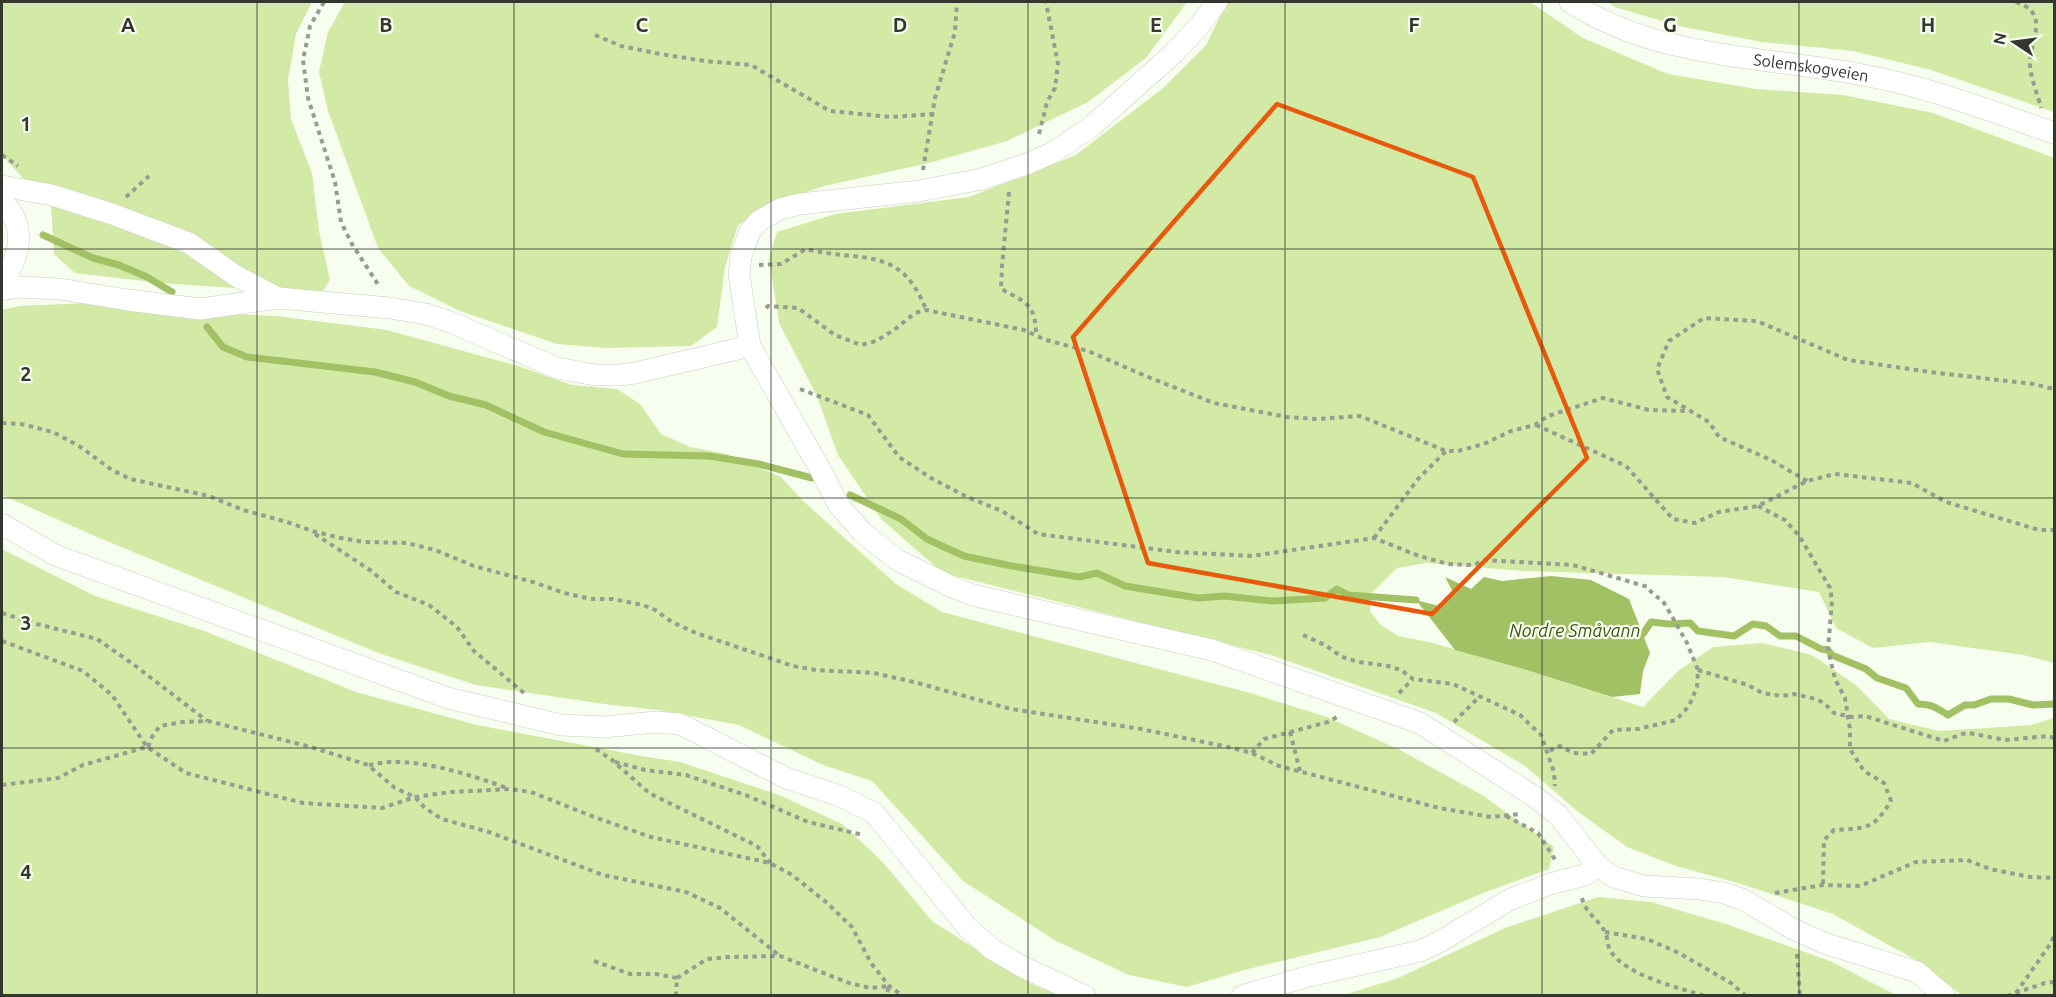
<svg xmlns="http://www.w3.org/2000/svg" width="2056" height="997" viewBox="0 0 2056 997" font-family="Ubuntu,sans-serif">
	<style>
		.green { fill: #d2eaa5 }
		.water { fill: #a2c064 }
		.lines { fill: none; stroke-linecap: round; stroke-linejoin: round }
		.stream { stroke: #a2c064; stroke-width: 7 }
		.minor-casing { stroke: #c9cfc0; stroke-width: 22 }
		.path { stroke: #979b91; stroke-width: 4; stroke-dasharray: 4.5 4.5; stroke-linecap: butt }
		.minor { stroke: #fff; stroke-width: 21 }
		.marked { fill: none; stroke: #e8590c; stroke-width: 4.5; stroke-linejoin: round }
		.grid { fill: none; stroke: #343630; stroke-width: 1.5; stroke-opacity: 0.55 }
		.labels { text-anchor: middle; stroke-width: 4.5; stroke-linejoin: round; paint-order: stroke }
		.street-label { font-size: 16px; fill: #343630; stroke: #f8feef }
		.water-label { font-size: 18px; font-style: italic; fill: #435512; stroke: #f8feef }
		.grid-label { font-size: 20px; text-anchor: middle; font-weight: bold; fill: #343630; stroke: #f8feef; stroke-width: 4.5; stroke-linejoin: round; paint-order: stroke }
	</style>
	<rect width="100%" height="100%" fill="#f8feef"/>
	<!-- green -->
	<g class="green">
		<polygon points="2,2 312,2 296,34 288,80 291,119 312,173 319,231 330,280 321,294 161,283 75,273 54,254 51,204 21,176 2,155"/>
		<polygon points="345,2 1187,2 1146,58 1088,102 1007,141 929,163 824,186 774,203 738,225 725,267 717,327 691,346 606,348 557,344 460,311 409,286 378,248 328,111 319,72 328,32"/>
		<polygon points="1227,2 1530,2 1583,38 1668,74 1756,89 1843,95 1933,113 2054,158 2054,663 2023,655 1930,642 1873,648 1836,628 1819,592 1723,577 1524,571 1426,563 1397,568 1371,594 1370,611 1380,624 1398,636 1429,642 1520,668 1643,707 1678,671 1713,647 1762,643 1812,655 1856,685 1889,719 1939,731 2031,725 2054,718 2054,995 1962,995 1914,959 1833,914 1738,883 1676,866 1627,847 1577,811 1525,766 1436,713 1271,655 943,573 882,520 838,455 817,396 779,323 769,258 777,232 835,214 969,197 1076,155 1163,88 1206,45"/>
		<polygon points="1608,2 2054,2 2054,112 1931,70 1853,51 1762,42 1678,26 1615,7"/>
		<polygon points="89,303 172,311 276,316 387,330 518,366 572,385 617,389 640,404 661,434 690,447 727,454 781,477 802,500 896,584 942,612 1250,693 1327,717 1400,750 1482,795 1554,847 1549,869 1483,893 1380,937 1248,969 1187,987 1129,975 1056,941 963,881 872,781 823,765 739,725 658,710 604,704 476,685 381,654 97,537 2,495 2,310 19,306"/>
		<polygon points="2,549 95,596 204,631 356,692 477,725 641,756 680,762 779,795 842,824 881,860 932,921 1031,984 1059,995 2,995"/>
		<polygon points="1598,897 1651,902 1726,924 1830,961 1896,995 1344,995 1398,978 1505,928"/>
	</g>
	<!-- water -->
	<polygon class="water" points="1551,576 1591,580 1629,599 1650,653 1643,671 1640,694 1612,697 1520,668 1455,650 1416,600 1439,606 1453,592 1445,577 1471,589 1484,577 1502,581"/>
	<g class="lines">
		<!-- stream -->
		<g class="stream">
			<polyline points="43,235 93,258 119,265 147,277 172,292"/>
			<polyline points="207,327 223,347 247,357 375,372 415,382 449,396 486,405 544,432 623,454 709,456 759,464 812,478"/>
			<polyline points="850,495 901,519 927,539 964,556 1012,566 1079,577 1097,573 1125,586 1198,598 1224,596 1273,601 1325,598 1337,589 1348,595 1416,600"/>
			<path d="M 1643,634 L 1651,622 L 1669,624 L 1690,623 L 1698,631 L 1734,636 L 1753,624 L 1766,626 L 1780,636 L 1796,636 L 1821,649 L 1828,650 L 1832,655 L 1866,669 L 1877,678 L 1906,688 L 1918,704 C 1932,704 1937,708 1948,715 L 1965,705 L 1974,705 L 1991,699 L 2009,699 L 2033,705 L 2054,704"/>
		</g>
		<defs>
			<g id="minor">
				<polyline points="1217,2 1200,25 1174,53 1092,126 1054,152 1027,164 982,179 919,191 800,204 780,209 759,221 750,231 741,256 739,274 750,346 820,469 838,504 862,532 897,560 950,586 973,595 1028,608 1212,650 1420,723 1535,797 1558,815 1598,866 1614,877 1644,886 1699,889 1724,893 1744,900 1793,929 1824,943 1917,972 1945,996"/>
				<path id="s1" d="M 1570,2 C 1657,59 1765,56 1863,75 C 1929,87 1991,111 2054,133"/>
				<polyline points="2,186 52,195 112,214 189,243 236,276 278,298"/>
				<path d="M 2,201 C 27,225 21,256 2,282"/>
				<polyline points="2,290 18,287 60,289 128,300 200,309 278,298 390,308 426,314 450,322 557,368 595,375 619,375 635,373 750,346"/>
				<polyline points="2,524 55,555 448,698 561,725 604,727 656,722 680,724 786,778 840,796 874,813 968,928 992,949 1021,966 1085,996"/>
				<polyline points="1242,996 1309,976 1420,951 1439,942 1511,899 1550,884 1585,875 1598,866"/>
			</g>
		</defs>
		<!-- minor casing -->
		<use href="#minor" class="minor-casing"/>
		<!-- path -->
		<g class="path">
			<polyline points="324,2 310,26 303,60 308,98 335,182 341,222 352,244 379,286"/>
			<path d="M 2016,2 C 2049,13 2032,36 2030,62 C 2029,74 2038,95 2041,108"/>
			<polyline points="595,35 621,46 660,54 705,61 751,65 830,111 891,117 933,114"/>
			<polyline points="1039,134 1047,102 1055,88 1058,64 1046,2"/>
			<polyline points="2,155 18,166"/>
			<polyline points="923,170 935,98 955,32 957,2"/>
			<path d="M 1009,192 L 1002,266 L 1001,289 C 1026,302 1036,305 1036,335"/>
			<polyline points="126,197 149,176"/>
			<path d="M 759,265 L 781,264 L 806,249 C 861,263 901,244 926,310"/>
			<polyline points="766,308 768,306 798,308 835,335 861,345 876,341 894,330 915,313 926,310 1024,330 1046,340 1088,351 1148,377 1214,403 1287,417 1317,419 1360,416 1446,451 1458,451 1484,444 1511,431 1535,425 1548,416 1603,398 1649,410 1688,411"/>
			<path d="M 800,389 L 868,415 L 899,457 L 931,478 L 967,497 L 1002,511 L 1038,534 L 1176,552 L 1252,556 L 1374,538 L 1419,556 L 1448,564 L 1473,565 L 1485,560 L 1573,565 L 1648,587 C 1655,599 1659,595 1666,606 L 1687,643 L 1698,670 L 1697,687 L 1689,706 L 1676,720 L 1638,729 L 1613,730 L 1591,754 L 1573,753 L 1560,746 L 1547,752"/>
			<polyline points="2,423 21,424 53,432 79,446 112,470 130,479 209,496 243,510 287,522 312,531 341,538 364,542 407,543 435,550 474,566 533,582 564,593 591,599 613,599 643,605 655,610 672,622 696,633 793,666 816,670 874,673 914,682 1011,709 1141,729 1228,747 1252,753 1279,766 1439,808 1491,817 1520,814"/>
			<polyline points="1536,425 1626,466 1673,519 1695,523 1719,512 1758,506 1807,481 1835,474 1912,483 1946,502 2039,530 2054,530"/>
			<polyline points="1807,481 1771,460 1719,437 1709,422 1667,397 1657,369 1669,341 1704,318 1757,321 1848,360 1930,372 2033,384 2054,389"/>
			<path d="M 1758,506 L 1785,520 L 1800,537 L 1830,588 L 1832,600 L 1828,650 L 1835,679 L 1845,698 L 1850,729 L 1850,749 L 1864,771 L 1884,783 L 1891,801 C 1873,830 1867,828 1834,830 L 1824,840 L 1823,885"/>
			<polyline points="315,534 370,570 396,592 429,605 457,627 474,651 524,693"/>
			<polyline points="1374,538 1418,479 1446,451"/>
			<polyline points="2,613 33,623 97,639 133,664 207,721"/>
			<polyline points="1303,635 1325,645 1342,657 1359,662 1388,666 1401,670 1413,679 1453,684 1520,715 1541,735 1554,772 1555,786"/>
			<polyline points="2,641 83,671 112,695 147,747 186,773 303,803 382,808 415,797 451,792 510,789 531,792 594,817 651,837 770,863 792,875 826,902 852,927 871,963 889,986 903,996"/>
			<polyline points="1698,670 1748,685 1762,693 1782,696 1794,694 1816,699 1824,703 1834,713 1852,717 1865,716 1944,741 1962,734 1969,733 2005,740 2048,736 2054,738"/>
			<polyline points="1399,693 1413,679"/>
			<polyline points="1454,722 1479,697"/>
			<polyline points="1290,732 1300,771"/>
			<polyline points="148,747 152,737 160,726 183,722 208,721 311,747 368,765 395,788 415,797 425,808 442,819 489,832 603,875 686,892 720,908 780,956"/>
			<polyline points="596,749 612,760 649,793 757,846 770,863"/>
			<polyline points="1252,753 1264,739 1328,722 1337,717"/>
			<polyline points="615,762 645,770 686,775 748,796 808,822 863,835"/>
			<path d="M 369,765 C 376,764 384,762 392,762 C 428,761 474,776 507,788"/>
			<polyline points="2,785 58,778 83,765 147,747"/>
			<polyline points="1506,816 1538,833 1556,861"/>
			<polyline points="1775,893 1823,885 1860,886 1916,862 1967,860 1990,869 2030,877 2054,878"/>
			<path d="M 1582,898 C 1585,913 1599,920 1605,932 C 1608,938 1607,945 1610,950 C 1624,975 1679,988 1705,996"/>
			<polyline points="1605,932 1647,939 1679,953 1731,983 1746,996"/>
			<polyline points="1797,954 1800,996"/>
			<polyline points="594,961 630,974 656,974 677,978"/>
			<polyline points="2016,993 2051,943 2054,935"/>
			<polyline points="676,996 677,978 707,959 729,957 780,956 849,983 870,988 889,986 886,996"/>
			<polyline points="2007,996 2045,983 2054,982"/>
		</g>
		<!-- minor -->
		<use href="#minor" class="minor"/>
	</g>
	<!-- marked area -->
	<path class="marked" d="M 1277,104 L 1473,177 L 1587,458 L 1432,614 L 1148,563 L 1073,337 Z"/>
	<!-- grid -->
	<path class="grid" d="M 257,2 L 257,996M 514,2 L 514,996M 771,2 L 771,996M 1028,2 L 1028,996M 1285,2 L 1285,996M 1542,2 L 1542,996M 1799,2 L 1799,996M 2,249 L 2054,249M 2,498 L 2054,498M 2,748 L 2054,748"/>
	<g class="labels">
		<!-- street labels -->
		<g class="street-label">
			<text dy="6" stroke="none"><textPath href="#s1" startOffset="252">Solemskogveien</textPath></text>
		</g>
		<!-- water labels -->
		<g class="water-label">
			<text x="1575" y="637">Nordre Småvann</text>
		</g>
	</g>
	<g class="grid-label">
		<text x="128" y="32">A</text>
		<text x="386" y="32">B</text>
		<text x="642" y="32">C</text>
		<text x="900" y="32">D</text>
		<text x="1156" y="32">E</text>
		<text x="1414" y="32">F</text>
		<text x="1670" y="32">G</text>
		<text x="1928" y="32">H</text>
		<text x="26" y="131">1</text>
		<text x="26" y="381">2</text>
		<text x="26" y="630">3</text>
		<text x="26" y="879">4</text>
	</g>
	<!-- border -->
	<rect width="2056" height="997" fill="none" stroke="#343630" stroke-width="6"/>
	<!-- north arrow -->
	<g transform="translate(2014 42) rotate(283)" stroke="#f8feef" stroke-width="4.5" paint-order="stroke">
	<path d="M0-4.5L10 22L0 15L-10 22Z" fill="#343630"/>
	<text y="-9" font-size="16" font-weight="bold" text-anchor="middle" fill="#343630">N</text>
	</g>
</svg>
